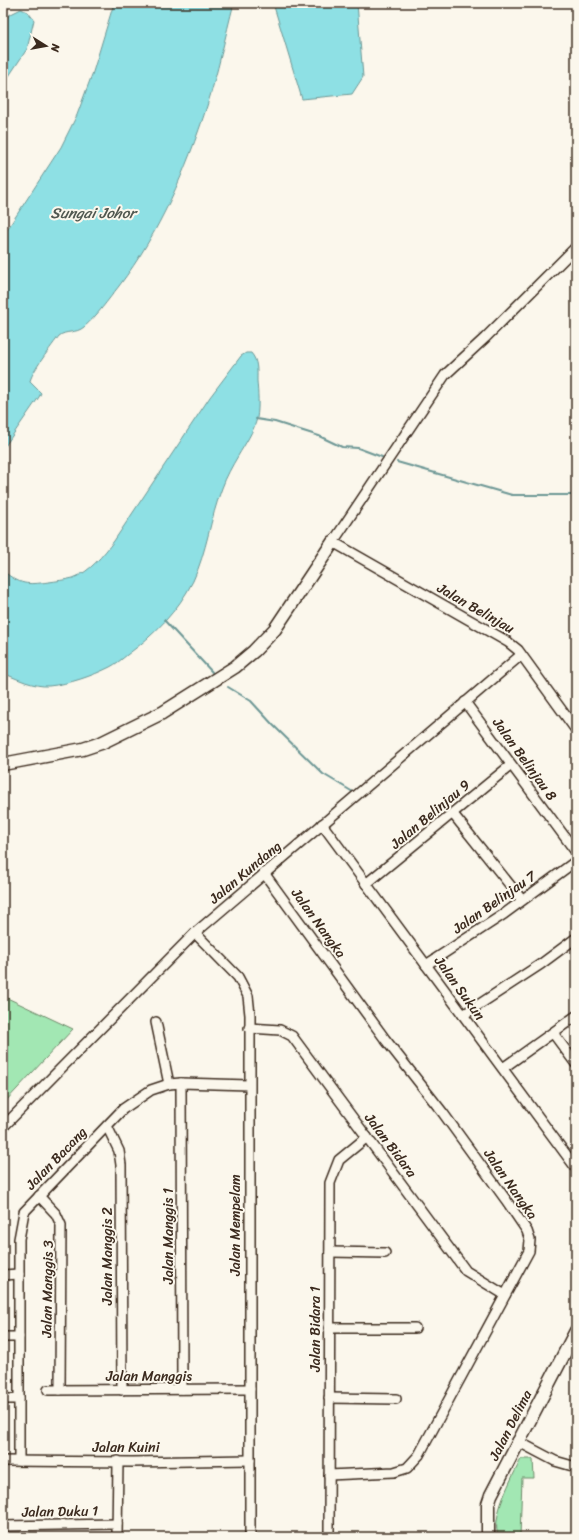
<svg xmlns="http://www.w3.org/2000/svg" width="579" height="1540" viewBox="0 0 579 1540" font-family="Sriracha,sans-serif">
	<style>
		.green { fill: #a2e7b3; stroke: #6e8868 }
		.water { fill: #8ee0e4; stroke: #6d9795 }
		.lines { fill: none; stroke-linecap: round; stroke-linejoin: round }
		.stream { stroke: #6d9795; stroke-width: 2 }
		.street-casing { stroke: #3b2a1e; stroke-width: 12 }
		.secondary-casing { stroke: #3b2a1e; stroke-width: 15 }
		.street { stroke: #fbf7ec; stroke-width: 9 }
		.secondary { stroke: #fbf7ec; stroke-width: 12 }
		.labels { text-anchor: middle; stroke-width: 4; stroke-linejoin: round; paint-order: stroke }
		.street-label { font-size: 14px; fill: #3b2a1e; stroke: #fbf7ec }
		.water-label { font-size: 15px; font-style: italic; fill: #505850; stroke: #fbf7ec }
	</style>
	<rect width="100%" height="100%" fill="#fbf7ec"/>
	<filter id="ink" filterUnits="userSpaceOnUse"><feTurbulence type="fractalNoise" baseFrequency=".025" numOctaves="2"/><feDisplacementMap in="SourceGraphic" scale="8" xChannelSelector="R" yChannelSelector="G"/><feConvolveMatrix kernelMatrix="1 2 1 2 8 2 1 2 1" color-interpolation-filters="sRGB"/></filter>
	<g filter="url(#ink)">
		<!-- green -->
		<g class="green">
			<polygon points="3,996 73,1029 3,1104"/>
			<path d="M 521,1459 L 533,1459 L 534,1478 L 522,1478 L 520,1537 L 499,1537 C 489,1519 513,1476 521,1459 Z"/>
		</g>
		<!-- water -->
		<g class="water">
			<path d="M 114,3 L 234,3 C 225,37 218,72 207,106 C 186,170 160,232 119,286 C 108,300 97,316 84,327 C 76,334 66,330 59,336 C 53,344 30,374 30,382 L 41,393 L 39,397 L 3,449 L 3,236 L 61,147 L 77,115 L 93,72 Z"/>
			<polygon points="273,3 357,3 363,77 352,94 302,99"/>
			<polygon points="21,9 28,12 34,20 27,49 3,85 3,23 9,15"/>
			<path d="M 246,353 L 251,353 C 258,361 257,370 257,381 C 258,393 259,406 257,418 C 254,431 245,444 238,456 C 232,466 226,477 222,488 C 210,519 207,551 193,581 C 178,611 154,635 127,655 C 122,659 116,664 110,667 C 92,676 69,684 49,686 C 34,687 17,679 3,673 L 3,571 C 21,585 26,585 49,582 C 56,581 65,580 73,578 C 90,572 103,555 114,541 L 210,397 L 241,356 Z"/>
		</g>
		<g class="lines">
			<!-- stream -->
			<g class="stream">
				<polyline points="256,419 275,422 319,436 342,447 358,448 382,457"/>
				<polyline points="397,462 512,495 576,495"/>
				<polyline points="164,620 212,672"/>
				<polyline points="228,687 251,701 273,725 323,774 353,792"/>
			</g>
			<defs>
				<g id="street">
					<polyline points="576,247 485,338 445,375 333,542 508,642 518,650 576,730"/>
					<polyline points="465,702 576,852"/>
					<polyline points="453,814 522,900"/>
					<polyline points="322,824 576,1168"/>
					<polyline points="264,873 385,1039 443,1113 506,1200 527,1231 530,1240 529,1251 419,1455 407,1468 394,1472 329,1475"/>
					<polyline points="366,884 511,765"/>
					<polyline points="195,933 238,977 248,996 250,1015 250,1537"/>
					<polyline points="426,965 504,914 576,861"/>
					<polyline points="463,1015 541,964 576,938"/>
					<polyline points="156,1022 169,1084"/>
					<polyline points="249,1028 280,1030 292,1036 466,1271 505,1295"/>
					<polyline points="553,1033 576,1064"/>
					<polyline points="503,1068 576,1016"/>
					<polyline points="181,1083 182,1389"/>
					<polyline points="107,1126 119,1151 121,1165 122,1390"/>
					<polyline points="3,1127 195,933 521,655"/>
					<polyline points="39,1196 56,1214 61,1225 60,1390"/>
					<polyline points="330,1252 385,1253"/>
					<polyline points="3,1275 19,1274"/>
					<polyline points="329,1328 415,1328"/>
					<polyline points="3,1337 19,1337"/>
					<polyline points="48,1390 250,1389"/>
					<polyline points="329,1398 396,1399"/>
					<polyline points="3,1399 19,1399"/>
					<polyline points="517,1441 555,1461 576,1467"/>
					<polyline points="3,1461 132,1462 250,1460"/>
					<polyline points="19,1461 19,1239 24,1212 123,1109 151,1090 169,1084 181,1083 249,1085"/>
					<polyline points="3,1526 117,1524"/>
					<polyline points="117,1537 118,1461"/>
					<polyline points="329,1537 330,1183 339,1160 367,1137"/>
				</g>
				<g id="secondary">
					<polyline points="3,764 83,749 101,743 162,713 235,667 254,651 275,629 333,542"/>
					<polyline points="488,1537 488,1504 491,1495 576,1331"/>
				</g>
			</defs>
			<!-- street casing -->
			<use href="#street" class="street-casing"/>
			<!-- secondary casing -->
			<use href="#secondary" class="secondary-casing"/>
			<!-- street -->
			<use href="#street" class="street"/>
			<!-- secondary -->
			<use href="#secondary" class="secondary"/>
		</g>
	</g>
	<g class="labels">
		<!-- street labels -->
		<g class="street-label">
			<text transform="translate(476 608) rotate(30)" y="5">Jalan Belinjau</text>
			<text transform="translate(525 759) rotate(54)" y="5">Jalan Belinjau 8</text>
			<text transform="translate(430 814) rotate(-40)" y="5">Jalan Belinjau 9</text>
			<text transform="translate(245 872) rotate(-40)" y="5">Jalan Kundang</text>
			<text transform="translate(494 902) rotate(-35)" y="5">Jalan Belinjau 7</text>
			<text transform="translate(319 923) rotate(54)" y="5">Jalan Nangka</text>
			<text transform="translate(460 988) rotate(54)" y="5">Jalan Sukun</text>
			<text transform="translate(391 1145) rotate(53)" y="5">Jalan Bidara</text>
			<text transform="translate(56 1158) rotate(-46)" y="5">Jalan Bacang</text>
			<text transform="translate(511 1184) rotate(55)" y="5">Jalan Nangka</text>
			<text transform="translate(235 1225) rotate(-90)" y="5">Jalan Mempelam</text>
			<text transform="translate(168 1236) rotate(-90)" y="5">Jalan Manggis 1</text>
			<text transform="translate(107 1256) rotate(-90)" y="5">Jalan Manggis 2</text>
			<text transform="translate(47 1289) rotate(-89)" y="5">Jalan Manggis 3</text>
			<text transform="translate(315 1329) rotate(-90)" y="5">Jalan Bidara 1</text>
			<text x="149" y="1381">Jalan Manggis</text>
			<text transform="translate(510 1425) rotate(-63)" y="5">Jalan Delima</text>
			<text x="126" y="1452">Jalan Kuini</text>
			<text transform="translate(60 1511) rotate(-1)" y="5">Jalan Duku 1</text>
		</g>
		<!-- water labels -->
		<g class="water-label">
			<text x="93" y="218">Sungai Johor</text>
		</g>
	</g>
	<!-- margin -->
	<rect width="579" height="1540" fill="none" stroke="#fbf7ec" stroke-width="16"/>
	<rect x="8" y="8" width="563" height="1524" fill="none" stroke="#3b2a1e" stroke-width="1.5" filter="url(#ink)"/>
	<!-- north arrow -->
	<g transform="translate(46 46) rotate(101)" stroke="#fbf7ec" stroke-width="3" paint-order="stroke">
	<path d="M0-3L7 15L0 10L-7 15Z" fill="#3b2a1e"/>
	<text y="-6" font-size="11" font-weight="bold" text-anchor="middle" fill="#3b2a1e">N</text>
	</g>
</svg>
